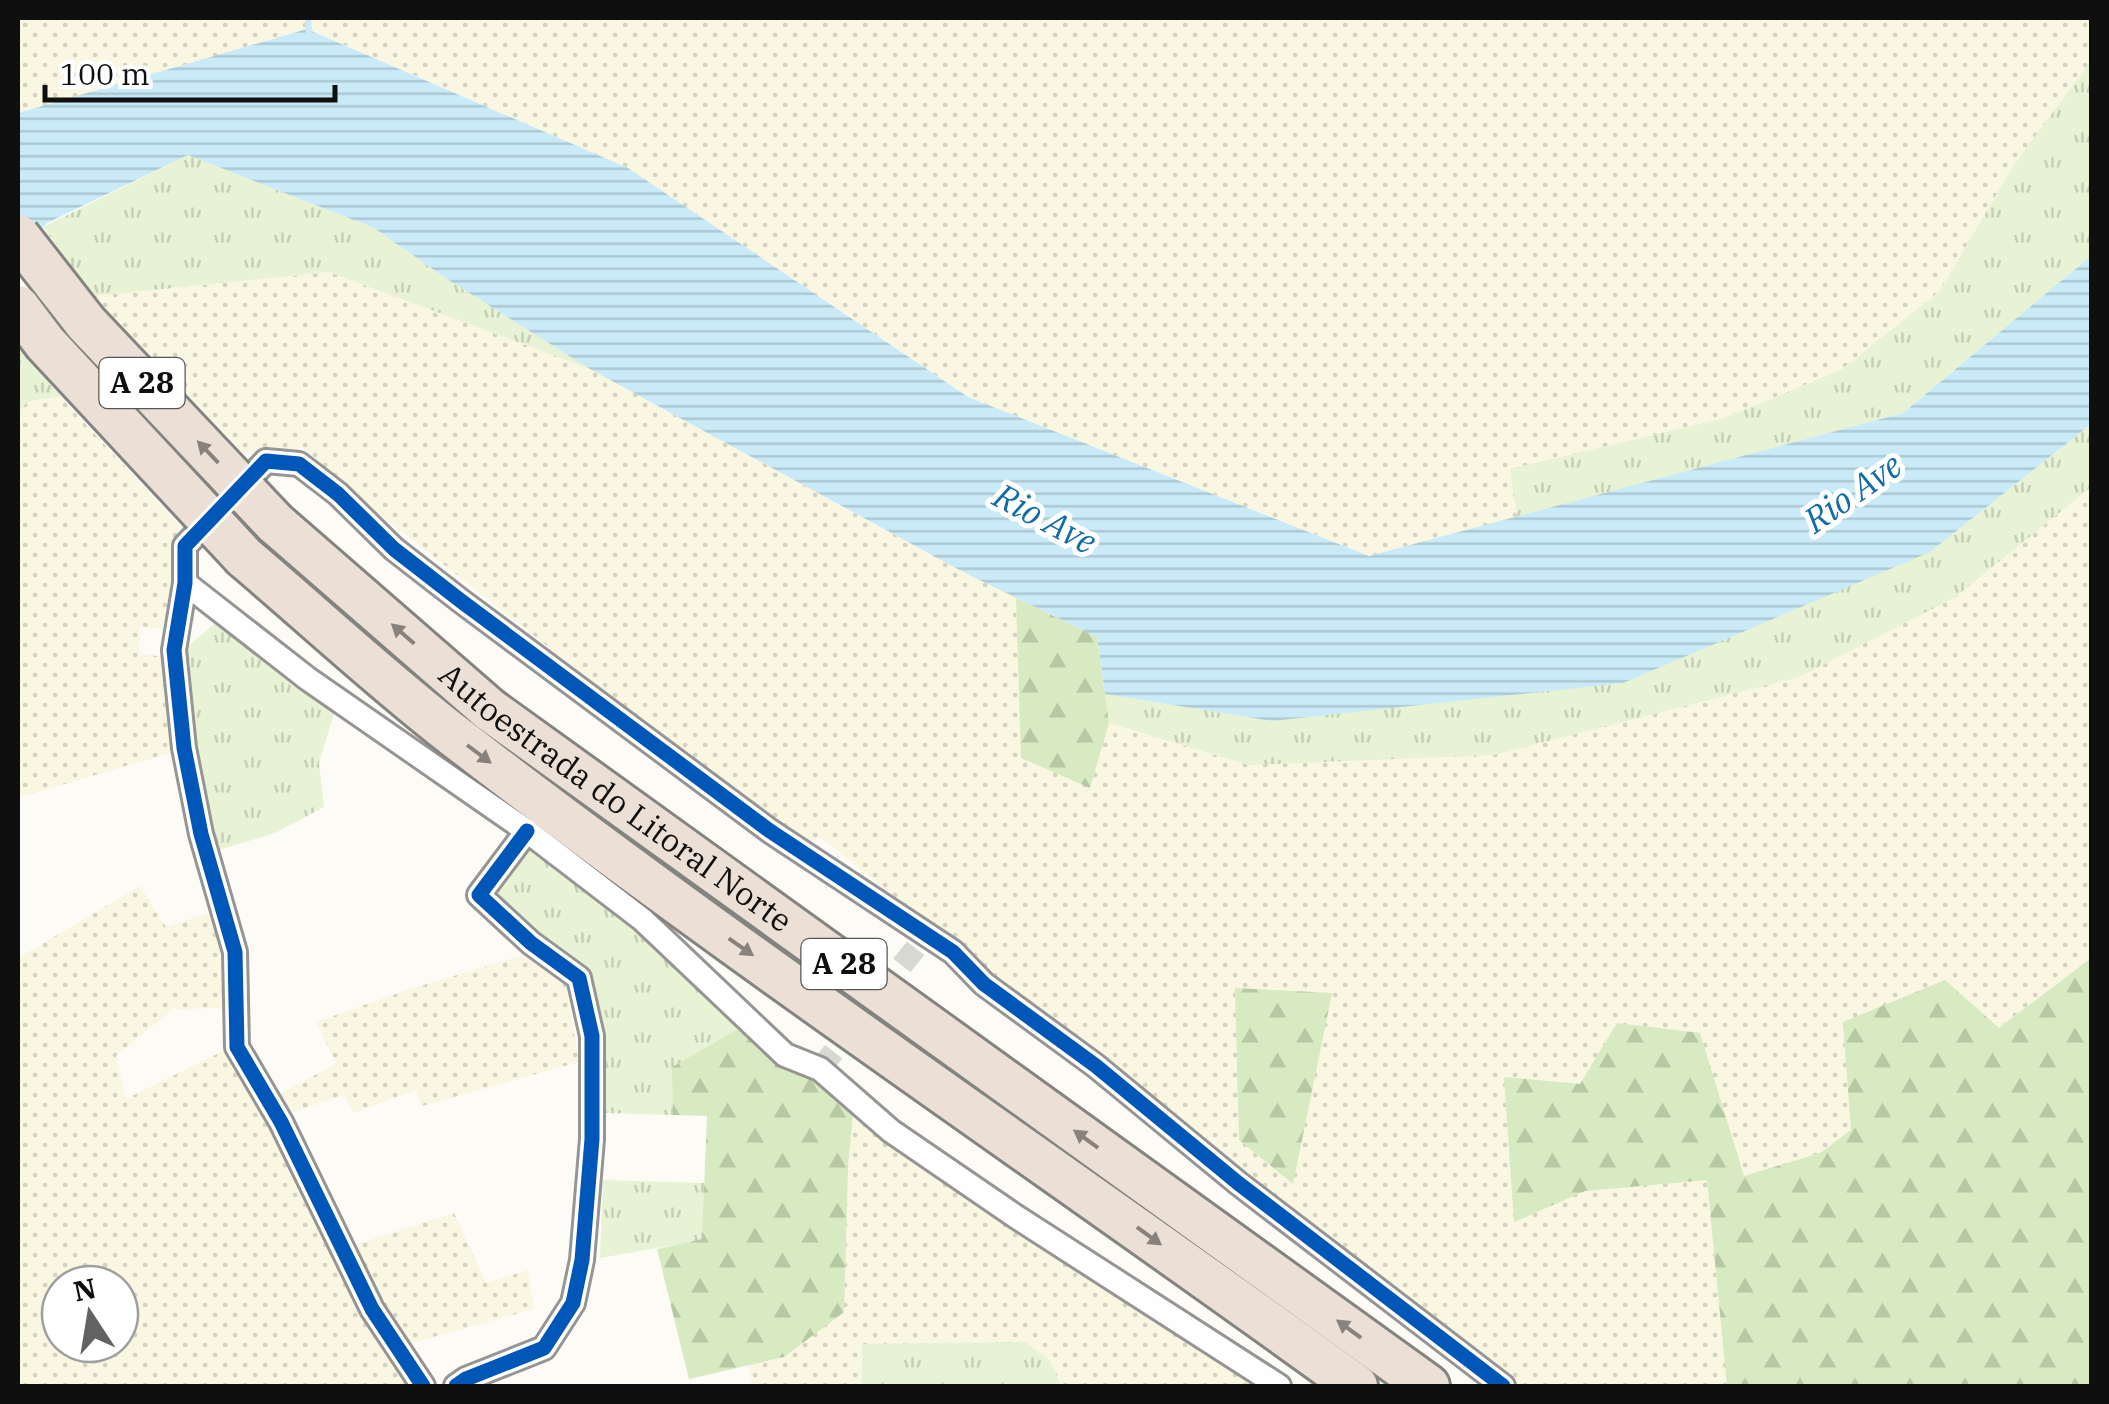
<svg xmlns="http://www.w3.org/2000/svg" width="2109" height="1404" viewBox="0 0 2109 1404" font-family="'IBM Plex Serif',serif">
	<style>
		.farmland { fill: url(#farmland-dots); fill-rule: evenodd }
		.grass { fill: url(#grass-tufts) }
		.forest { fill: url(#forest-firs) }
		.water { fill: url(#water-rules) }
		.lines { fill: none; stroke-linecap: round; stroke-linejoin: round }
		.stream { stroke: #caeaf8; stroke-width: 6 }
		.street-tunnel { stroke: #d8d8d2; stroke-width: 22; stroke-dasharray: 22 11; stroke-linecap: butt }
		.street-casing { stroke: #969593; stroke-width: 28 }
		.highway-casing { stroke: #838380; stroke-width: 48 }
		.street { stroke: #fffefe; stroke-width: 22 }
		.highway { stroke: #ebdfd6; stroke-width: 42 }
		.highway-bridge-casing { stroke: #838380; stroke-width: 48; stroke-linecap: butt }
		.highway-bridge { stroke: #ebdfd6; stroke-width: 42 }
		.cycleway-casing { stroke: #fff; stroke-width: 21 }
		.cycleway { stroke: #0057b8; stroke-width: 15 }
		.oneway { fill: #88817c }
		.labels { text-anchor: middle; stroke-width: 10; stroke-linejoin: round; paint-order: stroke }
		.shield { fill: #fff; stroke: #575757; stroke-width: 2.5 }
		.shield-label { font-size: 30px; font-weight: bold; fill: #0f0f0f }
		.street-label { font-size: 32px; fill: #0f0f0f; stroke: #fff }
		.water-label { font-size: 35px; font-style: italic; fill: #126ca8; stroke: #fff }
	</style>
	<defs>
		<pattern id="farmland-dots" width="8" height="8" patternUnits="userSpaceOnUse" patternTransform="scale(2.5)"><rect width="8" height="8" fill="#f9f6e1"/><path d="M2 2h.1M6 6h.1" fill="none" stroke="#d4d2c0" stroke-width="1.8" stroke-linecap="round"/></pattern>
		<pattern id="grass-tufts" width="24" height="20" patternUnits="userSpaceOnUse" patternTransform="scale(2.5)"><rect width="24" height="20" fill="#e7f3d4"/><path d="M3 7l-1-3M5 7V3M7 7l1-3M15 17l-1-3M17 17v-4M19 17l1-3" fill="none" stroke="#c5cfb5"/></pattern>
		<pattern id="forest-firs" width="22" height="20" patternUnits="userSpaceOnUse" patternTransform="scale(2.5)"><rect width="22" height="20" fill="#d7eac1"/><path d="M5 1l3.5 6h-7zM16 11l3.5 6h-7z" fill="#b7c8a5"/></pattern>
		<pattern id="water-rules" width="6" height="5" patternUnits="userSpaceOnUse" patternTransform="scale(2.5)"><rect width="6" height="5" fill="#caeaf8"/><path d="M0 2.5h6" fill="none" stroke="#acc8d3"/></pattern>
	</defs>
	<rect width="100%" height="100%" fill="#fcfbf5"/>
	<!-- farmland -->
	<g class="farmland">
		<polygon points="18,18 2091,18 2092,61 2013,166 1940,291 1841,370 1724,418 1511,469 1517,517 1370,556 968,397 628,168 308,29 18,113"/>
		<polygon points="329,272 590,369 965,573 1016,597 1022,758 1090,787 1109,723 1249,765 1954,598 2091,487 2091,958 1999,1028 1820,1153 1743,1176 1700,1033 1514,1222 1584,1191 1707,1179 1727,1386 1521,1386 1234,1162 1101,1053 987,971 820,837 809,842 669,742 368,505 303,448 244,454 93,296"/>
		<polygon points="60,396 183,530 162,629 140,626 139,654 166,657 173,752 18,798 18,413 27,402"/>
		<path d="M 140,886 L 166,927 L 211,912 L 227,960 L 226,1008 L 173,1009 L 116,1056 L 126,1099 L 227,1049 L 292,1162 L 319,1234 L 414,1386 L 18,1386 L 18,958 ZM 60,1284 L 120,1284 L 120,1344 L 60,1344 Z"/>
		<polygon points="530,953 561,974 566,987 579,1062 422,1106 416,1090 353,1113 345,1095 287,1114 275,1096 336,1064 316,1022 404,991"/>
		<polygon points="854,1105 1269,1386 1061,1386 1050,1361 862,1344 862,1386 752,1386 749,1365 784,1357 848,1166"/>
		<polygon points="454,1213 486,1283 528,1270 534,1309 405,1345 350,1254 357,1244"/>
	</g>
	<!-- grass -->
	<g class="grass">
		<polygon points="2091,61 2091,256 1903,413 1517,517 1510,469 1724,418 1841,370 1940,291 2013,166"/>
		<polygon points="188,155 374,228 447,279 590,369 329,272 93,296 43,227"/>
		<polygon points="18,345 60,396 27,402 18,413"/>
		<polygon points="2091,424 2091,487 1954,598 1799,677 1494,755 1249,765 1109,723 1105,694 1272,721 1930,552"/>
		<polygon points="215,623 335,711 319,762 324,807 275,833 215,851 187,720 184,650"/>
		<path d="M 535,844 L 632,917 L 745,1025 L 673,1067 L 673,1115 L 605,1113 C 606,1069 609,1014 585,976 C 573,957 515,917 495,901 L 496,881 L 522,846 Z"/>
		<polygon points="603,1180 705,1183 702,1240 600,1258"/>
		<polygon points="1025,1342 1050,1361 1061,1386 862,1386 862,1344"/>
	</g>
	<!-- forest -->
	<g class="forest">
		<polygon points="1016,598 1097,637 1109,723 1090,788 1021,758"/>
		<polygon points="2091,958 2091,1386 1727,1386 1707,1180 1585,1191 1514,1222 1504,1077 1580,1084 1617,1023 1700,1033 1744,1176 1820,1153 1851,1130 1843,1022 1945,980 1999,1028"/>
		<polygon points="1235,988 1332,993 1293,1184 1239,1140"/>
		<polygon points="745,1025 854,1105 848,1166 844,1312 784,1357 689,1379 657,1249 702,1239 707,1116 673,1115 672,1067"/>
	</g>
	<!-- water -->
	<polygon class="water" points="307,29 628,168 968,397 1369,556 1903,413 2091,256 2091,424 1930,552 1623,683 1272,721 1105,694 1097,637 965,573 590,369 447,279 374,228 188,155 47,223 18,254 18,113"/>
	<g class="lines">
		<!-- stream -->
		<polyline class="stream" points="308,18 309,36"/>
		<!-- street-tunnel -->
		<polyline class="street-tunnel" points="820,1069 926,935"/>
		<defs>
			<g id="street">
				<polyline points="185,583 308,679 527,831 643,920 785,1055 820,1069 891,1131 1015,1216 1279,1386"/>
				<polyline points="423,1386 372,1309 281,1122 237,1047 235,952 201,834 184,748 174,650 185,583 185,546 266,461 299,464 338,494 394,549 461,601 770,831 953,952 984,984 1096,1066 1238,1183 1503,1386"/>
				<polyline points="456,1386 466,1379 544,1348 573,1303 582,1260 592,1139 592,1036 579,978 531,943 479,895 527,831"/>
			</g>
			<g id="highway">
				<path id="s1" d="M 275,523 L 490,710 L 1428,1386"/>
				<path d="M 244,557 C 315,617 383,681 457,738 C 749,963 1057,1169 1356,1386"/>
			</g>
		</defs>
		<!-- street casing -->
		<use href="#street" class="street-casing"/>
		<!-- highway casing -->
		<use href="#highway" class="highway-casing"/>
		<!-- street -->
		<use href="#street" class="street"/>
		<!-- highway -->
		<use href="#highway" class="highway"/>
		<defs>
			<g id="highway-bridge">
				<polyline points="18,236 86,323 275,523"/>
				<polyline points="18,307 45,343 244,557"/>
			</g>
		</defs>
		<!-- highway-bridge casing -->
		<use href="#highway-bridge" class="highway-bridge-casing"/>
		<!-- highway-bridge -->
		<use href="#highway-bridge" class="highway-bridge"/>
		<defs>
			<g id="cycleway">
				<polyline points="423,1386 372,1309 281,1122 237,1047 235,952 201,834 184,748 174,650 185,583 185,546 266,461 299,464 338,494 394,549 461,601 770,831 953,952 984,984 1096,1066 1238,1183 1503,1386"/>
				<polyline points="456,1386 466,1379 544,1348 573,1303 582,1260 592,1139 592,1036 579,978 531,943 479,895 527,831"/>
			</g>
		</defs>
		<!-- cycleway casing -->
		<use href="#cycleway" class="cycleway-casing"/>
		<!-- cycleway -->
		<use href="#cycleway" class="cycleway"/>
	</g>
	<!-- one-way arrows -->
	<defs><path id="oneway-solid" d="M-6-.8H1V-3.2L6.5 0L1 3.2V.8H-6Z" transform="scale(2.5)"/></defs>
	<g class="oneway">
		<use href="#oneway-solid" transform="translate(208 452) rotate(-134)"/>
		<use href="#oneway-solid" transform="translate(403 634) rotate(-139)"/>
		<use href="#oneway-solid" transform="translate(479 754) rotate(37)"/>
		<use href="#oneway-solid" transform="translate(741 947) rotate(35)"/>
		<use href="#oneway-solid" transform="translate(1086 1139) rotate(-144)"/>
		<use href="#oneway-solid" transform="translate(1149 1236) rotate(36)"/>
		<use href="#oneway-solid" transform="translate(1349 1329) rotate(-144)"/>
	</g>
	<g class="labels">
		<!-- shield labels -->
		<g class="shield">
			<rect x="99.5" y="358" width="85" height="50" rx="8"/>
			<rect x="801.5" y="939" width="85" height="50" rx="8"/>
		</g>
		<g class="shield-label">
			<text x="142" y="393">A 28</text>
			<text x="844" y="974">A 28</text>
		</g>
		<!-- street labels -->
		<g class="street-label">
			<text dy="11" stroke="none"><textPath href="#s1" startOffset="438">Autoestrada do Litoral Norte</textPath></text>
		</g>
		<!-- water labels -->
		<g class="water-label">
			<text transform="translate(1853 493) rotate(-35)" y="12">Rio Ave</text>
			<text transform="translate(1045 519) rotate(28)" y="12">Rio Ave</text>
		</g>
	</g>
	<!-- border -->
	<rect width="2109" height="1404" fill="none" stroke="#0f0f0f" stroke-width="40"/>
	<!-- north arrow -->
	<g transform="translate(90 1314) rotate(348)"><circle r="48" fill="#ffffff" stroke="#9f9f9f" stroke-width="2.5"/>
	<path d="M0-8L18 38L0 25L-18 38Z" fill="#626260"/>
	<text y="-15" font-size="28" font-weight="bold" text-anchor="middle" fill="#0f0f0f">N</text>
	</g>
	<!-- scale -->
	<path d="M45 85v15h290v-15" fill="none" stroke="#0f0f0f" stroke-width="5"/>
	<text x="60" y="85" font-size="30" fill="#0f0f0f" stroke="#ffffff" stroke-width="8" paint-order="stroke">100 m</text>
</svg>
